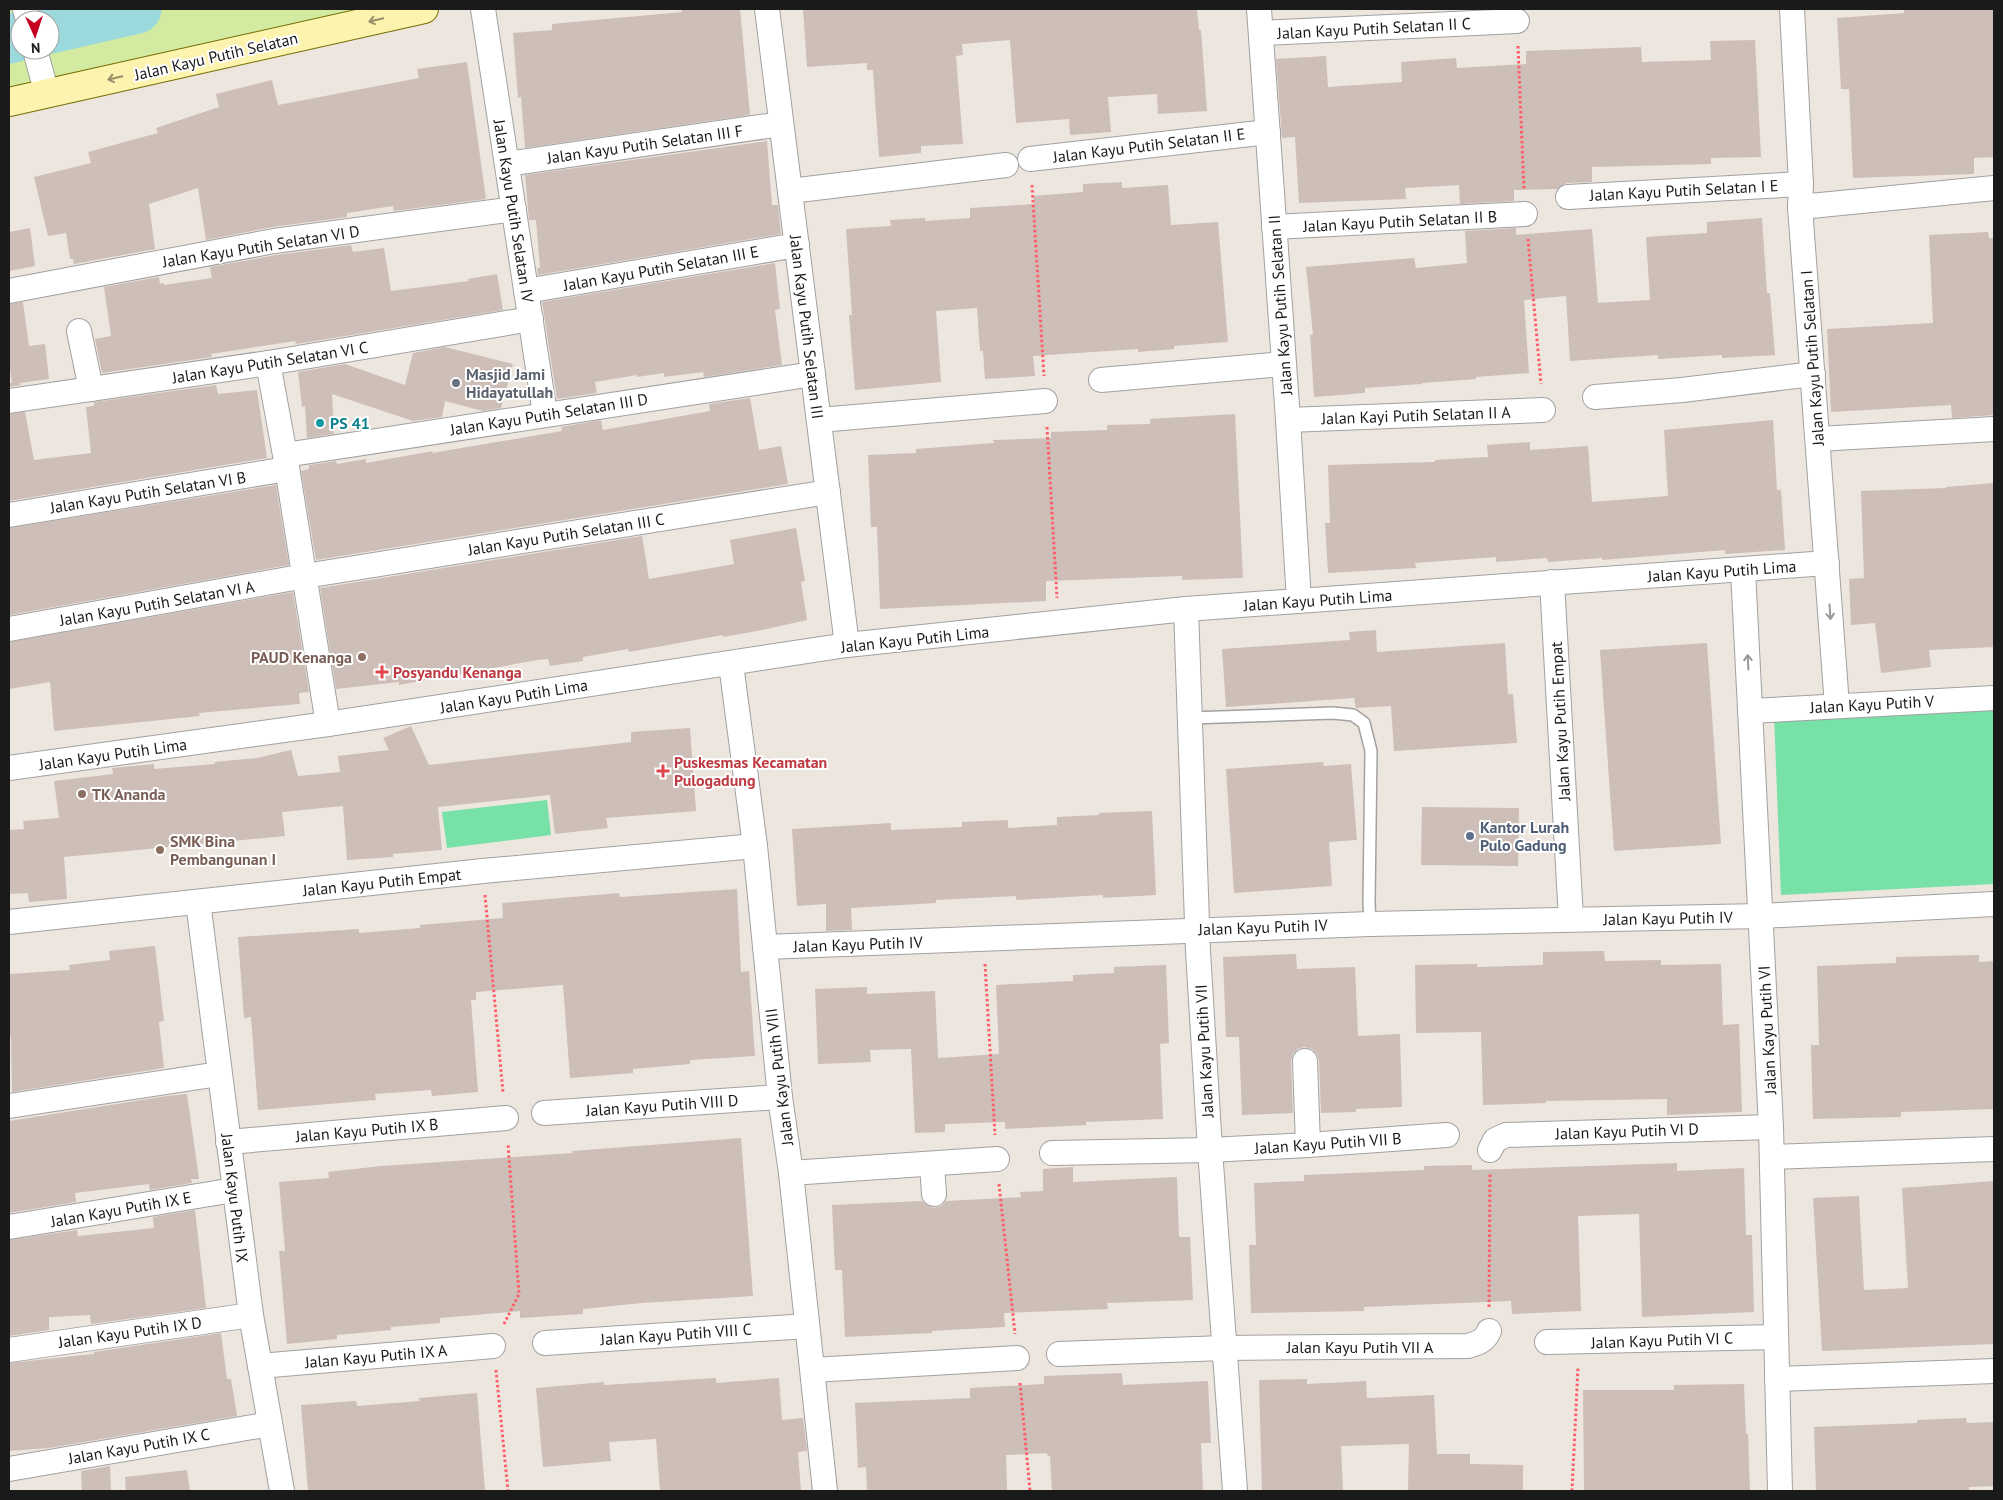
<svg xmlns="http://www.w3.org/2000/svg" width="2003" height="1500" viewBox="0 0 2003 1500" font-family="'PT Sans',sans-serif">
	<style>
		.grass { fill: #d2eba1; fill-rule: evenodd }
		.pitch { fill: #78e1a7 }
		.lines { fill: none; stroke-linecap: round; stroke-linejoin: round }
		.river { stroke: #9cd9dd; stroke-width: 49 }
		.building { fill: #cdbeb8 }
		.lane-casing { stroke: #a1a1a1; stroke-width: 14 }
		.street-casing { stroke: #a1a1a1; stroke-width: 26 }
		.secondary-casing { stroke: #736c00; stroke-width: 30 }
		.path { stroke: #ff5e68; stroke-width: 3; stroke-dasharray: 2.5 2.5; stroke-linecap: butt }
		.lane { stroke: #fff; stroke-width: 11 }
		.street { stroke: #fff; stroke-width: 24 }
		.secondary { stroke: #fcf3ae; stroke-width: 28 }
		.oneway { stroke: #96916b }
		.oneway2 { stroke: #989898 }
		.worship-dot { fill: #6b7280; stroke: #fff; stroke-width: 2 }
		.culture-dot { fill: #0f9aa8; stroke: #fff; stroke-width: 2 }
		.education-dot { fill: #8d6e63; stroke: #fff; stroke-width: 2 }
		.health-dot { fill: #e0444e; stroke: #fff; stroke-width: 2 }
		.service-dot { fill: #5c6f8a; stroke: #fff; stroke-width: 2 }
		.labels { text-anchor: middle; stroke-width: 4; stroke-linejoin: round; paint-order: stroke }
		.street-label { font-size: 16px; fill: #1a1a1a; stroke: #fff }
		.worship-label { font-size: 16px; font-weight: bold; fill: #5b616d; stroke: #fff; text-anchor: start }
		.culture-label { font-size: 16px; font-weight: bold; fill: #0d838f; stroke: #fff; text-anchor: start }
		.education-label { font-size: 16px; font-weight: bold; fill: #785e54; stroke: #fff; text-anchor: start }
		.health-label { font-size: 16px; font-weight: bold; fill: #be3a42; stroke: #fff; text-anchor: start }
		.service-label { font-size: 16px; font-weight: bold; fill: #4e5e75; stroke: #fff; text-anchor: start }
	</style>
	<rect width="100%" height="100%" fill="#ede6df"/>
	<!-- grass -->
	<path class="grass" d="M 9,9 L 428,9 L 9,103 ZM 20,20 L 50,20 L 50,50 L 20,50 Z"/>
	<!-- pitch -->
	<g class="pitch">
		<polygon points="1994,697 1994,884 1781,895 1774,716"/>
		<polygon points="547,800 551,835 447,848 442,812"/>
	</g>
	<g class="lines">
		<!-- river -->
		<g class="river">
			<polyline points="50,29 137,9"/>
			<polyline points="9,39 20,36"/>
		</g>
	</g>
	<!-- building -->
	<g class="building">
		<polygon points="682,9 740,9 750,115 525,148 521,97 518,98 513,33 552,30 552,24 682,12"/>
		<polygon points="803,9 1197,9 1199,30 1201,30 1207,111 1158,114 1157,94 1108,97 1111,132 1070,135 1069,119 1016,123 1010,40 962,44 963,55 956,56 963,144 921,146 921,153 879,157 873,70 867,70 867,63 807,67"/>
		<polygon points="1904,9 1994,9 1994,157 1974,158 1974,174 1853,178 1849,89 1841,89 1837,18 1904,13"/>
		<polygon points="1755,40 1761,157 1711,158 1711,164 1592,167 1592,182 1567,183 1557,189 1514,190 1514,201 1460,204 1459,185 1405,188 1406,199 1299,203 1295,137 1282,138 1276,59 1326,56 1328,87 1402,82 1401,62 1456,58 1457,68 1526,64 1526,51 1641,47 1642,62 1711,60 1710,41"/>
		<polygon points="467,62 486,199 394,211 393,206 347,213 347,217 272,227 206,240 198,188 149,204 155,249 74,264 73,259 70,259 66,233 48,236 34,177 91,163 88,152 158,133 156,128 219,107 216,94 272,80 278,105 419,78 417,69"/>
		<polygon points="767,141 772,205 778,205 781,234 538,275 537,268 540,268 536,220 529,220 525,175"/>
		<polygon points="1122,182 1122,188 1168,185 1171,225 1218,222 1228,342 1174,346 1174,349 1138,352 1138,349 1033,356 1035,376 985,379 983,351 980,351 977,308 936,311 941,382 855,390 849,315 852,315 846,229 891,226 890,220 925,218 925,221 970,218 970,208 1034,204 1033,196 1083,192 1083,184"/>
		<polygon points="1762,218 1767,293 1770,293 1775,355 1722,358 1722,355 1658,359 1658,355 1570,361 1566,296 1524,300 1529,373 1476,377 1476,379 1422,383 1422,384 1365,388 1365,393 1314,397 1310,335 1313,334 1306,267 1414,258 1416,268 1467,263 1465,231 1516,228 1516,235 1592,229 1598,303 1650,300 1646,237 1707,233 1707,222"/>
		<polygon points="30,228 35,266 9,271 9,232"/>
		<polygon points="1988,232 1989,238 1994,238 1994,415 1952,418 1951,405 1831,412 1827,329 1933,323 1929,235"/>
		<polygon points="351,245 353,252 384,248 391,291 469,281 468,279 497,274 503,310 309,342 296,344 295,341 211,354 212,357 102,373 95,339 111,336 104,287 159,277 160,284 164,283 164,285 212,278 210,267 276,255"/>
		<polygon points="775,263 780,309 775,310 782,365 704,377 703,372 664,377 664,373 637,377 637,375 595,382 597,393 557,399 542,302"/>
		<polygon points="23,302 29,346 45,344 49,379 20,383 21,385 9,387 9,383 12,383 9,360 9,304"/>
		<polygon points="445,347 513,364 501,408 483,411 445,401 442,417 413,421 332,394 334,434 307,438 305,406 302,407 298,372 345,364 405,385 413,353"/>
		<polygon points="216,385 218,394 257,390 267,458 9,501 9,414 25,412 34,460 91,453 86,407 94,406 94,402"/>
		<polygon points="750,398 759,450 781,446 788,484 316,560 301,471 309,469 309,465 336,461 337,464 366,459 366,463 433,451 432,453 562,431 561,427 601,420 603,430 710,411 709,404"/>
		<polygon points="1235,414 1243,578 1182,580 1182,576 1046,581 1046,601 880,609 877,527 871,527 868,455 916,453 916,449 994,443 993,440 1051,438 1051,432 1107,430 1107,425 1150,424 1150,419"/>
		<polygon points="1773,420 1777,490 1781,490 1785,550 1725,554 1725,550 1602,560 1602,558 1548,562 1547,558 1496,562 1496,557 1415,563 1416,568 1328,573 1325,523 1330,523 1328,465 1435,462 1435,460 1488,457 1487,445 1530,442 1530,450 1588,446 1592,502 1668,496 1664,430"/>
		<polygon points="1994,483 1994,647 1929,650 1931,667 1881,673 1875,623 1851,625 1849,579 1864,578 1861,491 1946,488 1946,487"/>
		<polygon points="276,485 289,565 9,615 9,528"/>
		<polygon points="796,528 805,581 801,582 807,620 757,631 723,637 723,635 629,652 628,649 583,657 583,661 550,666 548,659 537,660 399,685 399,682 336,689 320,588 642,536 649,579 734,564 730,540"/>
		<polygon points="293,592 309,692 299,693 300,704 199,713 200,716 54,731 50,682 9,689 9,642"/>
		<polygon points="1376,630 1377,652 1505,643 1508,694 1513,694 1517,743 1394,751 1391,706 1356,708 1354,698 1226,707 1222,649 1350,640 1349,632"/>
		<polygon points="1707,643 1721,844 1614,851 1600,650"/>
		<polygon points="411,726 429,765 631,742 631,732 690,728 696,811 606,818 608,828 555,834 550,795 438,807 442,850 393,854 393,857 347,860 343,806 282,812 285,836 64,857 67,899 29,902 28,893 9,894 9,830 24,829 23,821 59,818 54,781 113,774 112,768 154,764 154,769 215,764 215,762 257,758 291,750 298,776 340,772 338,756 389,750 383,738"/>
		<polygon points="1323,762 1324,766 1351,764 1357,840 1329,842 1332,886 1234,893 1226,769"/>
		<polygon points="1422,807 1519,808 1518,866 1421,865"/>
		<polygon points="1152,811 1156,895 1103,898 1103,895 1016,900 1016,896 936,900 936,903 851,908 852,930 826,931 826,904 797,906 792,829 891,823 891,830 962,827 962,822 1008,820 1008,828 1057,825 1057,817 1099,815 1099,813"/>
		<polygon points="737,889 741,972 749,971 755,1056 690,1060 690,1064 633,1069 633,1073 570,1078 563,985 476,992 476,1000 471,1000 478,1092 432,1096 431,1090 375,1094 376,1100 258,1110 251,1017 244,1018 238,937 359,929 359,933 420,928 420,925 503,918 502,903 619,893 620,897"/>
		<polygon points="155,946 164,1021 159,1022 164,1068 12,1092 11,1037 9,1037 9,974 70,970 69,965 110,960 109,951"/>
		<polygon points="1604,951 1605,961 1661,960 1661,965 1721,964 1723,1025 1739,1024 1742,1112 1667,1115 1667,1099 1546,1101 1546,1103 1483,1105 1481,1032 1416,1033 1415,965 1477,964 1477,967 1543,965 1543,952"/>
		<polygon points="1296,954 1297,969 1355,967 1358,1036 1400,1034 1402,1107 1356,1109 1356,1112 1321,1113 1319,1060 1317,1054 1312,1049 1304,1047 1298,1049 1293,1054 1291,1061 1293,1113 1242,1115 1239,1037 1226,1037 1223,957"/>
		<polygon points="1979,955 1979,962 1994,961 1994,1109 1901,1112 1901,1117 1813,1119 1811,1045 1819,1045 1817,966 1896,963 1896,957"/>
		<polygon points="1166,965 1169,1043 1160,1044 1163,1119 1086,1122 1086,1125 1005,1129 1005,1122 945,1124 945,1132 915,1133 911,1049 870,1050 871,1062 818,1064 815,989 867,987 867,994 935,991 938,1058 999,1054 996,985 1073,981 1073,975 1114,973 1114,967"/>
		<polygon points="187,1094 199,1179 191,1179 192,1183 150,1190 149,1184 75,1193 76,1202 9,1213 9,1121 167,1096"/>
		<polygon points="741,1138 753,1296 642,1303 583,1309 583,1314 520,1318 520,1311 440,1318 440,1323 391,1327 391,1330 337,1335 337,1339 287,1344 279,1251 285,1251 279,1182 329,1178 328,1172 381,1166 573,1153 572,1151"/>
		<polygon points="1677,1163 1677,1171 1744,1168 1746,1235 1752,1235 1754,1312 1642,1317 1639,1214 1578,1216 1581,1311 1512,1314 1511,1301 1364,1307 1364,1311 1251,1313 1249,1245 1256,1245 1254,1183 1304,1181 1304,1175 1424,1170 1424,1166 1472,1165 1472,1170"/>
		<polygon points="1073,1167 1073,1182 1177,1177 1179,1237 1190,1237 1193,1300 1107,1303 1108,1309 1004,1313 1005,1327 932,1331 932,1333 845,1337 842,1270 835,1270 832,1205 922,1201 928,1206 934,1208 941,1206 946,1201 1021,1197 1020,1192 1043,1191 1043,1169"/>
		<polygon points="1994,1181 1994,1344 1822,1351 1813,1198 1859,1196 1864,1290 1908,1288 1902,1188"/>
		<polygon points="195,1210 206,1308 91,1324 90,1315 49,1317 49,1330 9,1336 9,1240 77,1230 78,1236 154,1228 153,1217"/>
		<polygon points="221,1333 227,1379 231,1379 237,1416 49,1448 9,1451 9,1363 94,1354 94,1352"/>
		<polygon points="1122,1373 1123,1385 1208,1381 1211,1443 1201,1443 1203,1491 1052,1491 1050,1456 1048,1456 1047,1453 1006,1455 1007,1491 867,1491 866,1467 858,1468 855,1403 970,1398 970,1388 1044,1384 1044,1376"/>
		<polygon points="716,1378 716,1383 779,1378 782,1420 803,1418 807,1451 798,1452 801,1491 660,1491 656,1439 609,1442 611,1461 543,1467 536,1388 604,1382 604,1385"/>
		<polygon points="1307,1379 1307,1384 1366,1381 1367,1398 1434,1395 1437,1454 1470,1454 1470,1464 1523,1465 1523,1491 1408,1491 1409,1444 1341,1446 1343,1491 1262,1491 1259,1380"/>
		<polygon points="1744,1384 1746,1434 1748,1434 1750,1491 1584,1491 1583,1390 1674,1390 1674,1385"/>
		<polygon points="477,1393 485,1491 308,1491 301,1405 356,1401 357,1406 420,1401 419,1398"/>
		<polygon points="1966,1418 1967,1423 1994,1422 1994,1486 1969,1487 1969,1491 1816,1491 1814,1427 1917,1423 1917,1420"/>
		<polygon points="110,1466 111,1491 82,1491 81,1471"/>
		<polygon points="187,1470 190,1491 126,1491 125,1477"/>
	</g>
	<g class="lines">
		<defs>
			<polyline id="lane" points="1190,718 1333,713 1353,715 1364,723 1371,751 1369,903 1370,924"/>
			<g id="street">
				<polyline points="25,9 28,20"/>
				<polyline points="483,9 545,414"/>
				<polyline points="767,9 847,645"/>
				<polyline points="1259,9 1288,420 1299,601"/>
				<polyline points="1792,9 1801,184 1800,207 1837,706"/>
				<polyline points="1262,33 1517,21"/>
				<polyline points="35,50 47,94"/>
				<polyline points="1030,159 1268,132"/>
				<polyline points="508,164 781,124"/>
				<polyline points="790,191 1006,165"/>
				<polyline points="1568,197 1801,184"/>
				<polyline points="1800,207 1994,188"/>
				<polyline points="1274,227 1525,214"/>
				<polyline points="9,291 274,241 514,209"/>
				<polyline points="526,291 797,245"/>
				<polyline points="79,331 91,389"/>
				<polyline points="268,363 285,455 328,724"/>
				<polyline points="1101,380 1284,364"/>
				<polyline points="1595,397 1682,390 1813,374"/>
				<polyline points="9,401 268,363 531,319"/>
				<polyline points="819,420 1045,401"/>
				<polyline points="1288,420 1543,410"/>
				<polyline points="1818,439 1994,429"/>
				<polyline points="285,455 813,374"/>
				<polyline points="9,515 287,469"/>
				<polyline points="1743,570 1771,1127 1780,1491"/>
				<polyline points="1552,582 1571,919"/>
				<polyline points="1186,609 1198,951 1210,1150 1235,1491"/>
				<polyline points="9,629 305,576 828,492"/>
				<polyline points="731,664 755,846 780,1097 791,1173 825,1491"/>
				<polyline points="1750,711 1994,698"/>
				<polyline points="9,768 328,724 847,645 1186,609 1827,563"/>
				<polyline points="198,902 251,1315 282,1491"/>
				<polyline points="9,922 483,871 755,846"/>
				<polyline points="765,947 1370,924 1761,916 1994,904"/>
				<polyline points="1305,1061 1308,1145"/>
				<polyline points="9,1106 219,1074"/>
				<polyline points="544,1113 780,1097"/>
				<polyline points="228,1142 506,1118"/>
				<polyline points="1490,1150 1495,1140 1506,1135 1771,1127"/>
				<polyline points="1052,1153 1210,1150 1308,1145 1447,1135"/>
				<polyline points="1772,1157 1994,1149"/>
				<polyline points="932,1164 934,1194"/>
				<polyline points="791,1173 997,1159"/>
				<polyline points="9,1227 234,1190"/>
				<polyline points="1547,1342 1776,1337"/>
				<polyline points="545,1343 807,1326"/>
				<polyline points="9,1350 251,1315"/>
				<path d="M 1059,1354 L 1224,1348 L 1468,1346 C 1478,1343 1485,1341 1489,1331"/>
				<polyline points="260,1366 493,1346"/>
				<polyline points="813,1370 1017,1358"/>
				<polyline points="1777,1379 1994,1371"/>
				<polyline points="9,1469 270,1424"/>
			</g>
			<polyline id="secondary" points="9,102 424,9"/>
		</defs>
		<!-- lane casing -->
		<use href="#lane" class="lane-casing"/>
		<!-- street casing -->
		<use href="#street" class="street-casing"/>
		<!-- secondary casing -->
		<use href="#secondary" class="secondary-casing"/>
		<!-- path -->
		<g class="path">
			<polyline points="1518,46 1524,190"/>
			<polyline points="1032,185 1044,376"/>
			<polyline points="1528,239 1541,384"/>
			<polyline points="1047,427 1057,598"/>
			<polyline points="485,895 503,1093"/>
			<polyline points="985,964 995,1135"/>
			<polyline points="999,1184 1015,1334"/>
			<polyline points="1489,1307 1490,1173"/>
			<polyline points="504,1324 519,1294 508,1144"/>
			<polyline points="496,1370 508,1491"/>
			<polyline points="1020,1383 1030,1491"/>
			<polyline points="1572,1491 1578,1367"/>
		</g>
		<!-- lane -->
		<use href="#lane" class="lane"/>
		<!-- street -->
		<use href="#street" class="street"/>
		<!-- secondary -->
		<use href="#secondary" class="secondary"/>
	</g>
	<!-- one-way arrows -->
	<defs><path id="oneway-shaft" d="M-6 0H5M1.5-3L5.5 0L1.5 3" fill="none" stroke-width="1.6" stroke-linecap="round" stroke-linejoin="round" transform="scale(1.25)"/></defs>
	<g class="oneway">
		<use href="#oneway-shaft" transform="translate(376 20) rotate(167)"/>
		<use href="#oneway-shaft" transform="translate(115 78) rotate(167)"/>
	</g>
	<g class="oneway2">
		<use href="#oneway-shaft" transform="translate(1830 612) rotate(86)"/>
		<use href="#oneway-shaft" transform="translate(1748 662) rotate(-93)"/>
	</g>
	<!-- markers -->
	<circle class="worship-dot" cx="456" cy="383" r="5"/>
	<circle class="culture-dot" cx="320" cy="423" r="5"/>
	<g class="education-dot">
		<circle cx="362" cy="657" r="5"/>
		<circle cx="82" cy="794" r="5"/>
		<circle cx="160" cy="850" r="5"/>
	</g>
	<g class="health-dot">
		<path d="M379.5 664.5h5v5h5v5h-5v5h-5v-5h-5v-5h5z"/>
		<path d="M660.5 763.5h5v5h5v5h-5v5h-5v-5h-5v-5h5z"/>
	</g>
	<circle class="service-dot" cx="1470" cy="836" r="5"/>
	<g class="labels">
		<!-- street labels -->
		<g class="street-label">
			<text transform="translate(1374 28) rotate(-3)" y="6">Jalan Kayu Putih Selatan II C</text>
			<text transform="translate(216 56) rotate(-13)" y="6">Jalan Kayu Putih Selatan</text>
			<text transform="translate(645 144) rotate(-8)" y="6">Jalan Kayu Putih Selatan III F</text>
			<text transform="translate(1149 145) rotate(-7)" y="6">Jalan Kayu Putih Selatan II E</text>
			<text transform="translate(1684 190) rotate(-3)" y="6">Jalan Kayu Putih Selatan I E</text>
			<text transform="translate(514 211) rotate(81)" y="6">Jalan Kayu Putih Selatan IV</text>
			<text transform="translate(1400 221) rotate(-3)" y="6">Jalan Kayu Putih Selatan II B</text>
			<text transform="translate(261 246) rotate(-9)" y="6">Jalan Kayu Putih Selatan VI D</text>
			<text transform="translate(661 268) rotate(-10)" y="6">Jalan Kayu Putih Selatan III E</text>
			<text transform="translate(1280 305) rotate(-94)" y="6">Jalan Kayu Putih Selatan II</text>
			<text transform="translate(807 327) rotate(83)" y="6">Jalan Kayu Putih Selatan III</text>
			<text transform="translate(1812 358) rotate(-94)" y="6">Jalan Kayu Putih Selatan I</text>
			<text transform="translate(270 362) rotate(-9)" y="6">Jalan Kayu Putih Selatan VI C</text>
			<text transform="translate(549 414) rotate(-9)" y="6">Jalan Kayu Putih Selatan III D</text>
			<text transform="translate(1416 415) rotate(-2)" y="6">Jalan Kayi Putih Selatan II A</text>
			<text transform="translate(148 492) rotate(-9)" y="6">Jalan Kayu Putih Selatan VI B</text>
			<text transform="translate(566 534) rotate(-9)" y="6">Jalan Kayu Putih Selatan III C</text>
			<text transform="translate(1722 571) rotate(-4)" y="6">Jalan Kayu Putih Lima</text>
			<text transform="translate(1318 600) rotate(-4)" y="6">Jalan Kayu Putih Lima</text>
			<text transform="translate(157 603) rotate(-10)" y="6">Jalan Kayu Putih Selatan VI A</text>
			<text transform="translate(915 639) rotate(-6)" y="6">Jalan Kayu Putih Lima</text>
			<text transform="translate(514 696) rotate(-9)" y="6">Jalan Kayu Putih Lima</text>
			<text transform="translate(1872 704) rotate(-3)" y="6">Jalan Kayu Putih V</text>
			<text transform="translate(1560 721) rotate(-93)" y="6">Jalan Kayu Putih Empat</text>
			<text transform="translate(113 754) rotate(-8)" y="6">Jalan Kayu Putih Lima</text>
			<text transform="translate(382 882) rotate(-6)" y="6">Jalan Kayu Putih Empat</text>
			<text transform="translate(1668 918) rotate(-1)" y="6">Jalan Kayu Putih IV</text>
			<text transform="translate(1263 927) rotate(-2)" y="6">Jalan Kayu Putih IV</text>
			<text transform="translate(858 944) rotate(-2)" y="6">Jalan Kayu Putih IV</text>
			<text transform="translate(1767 1030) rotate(-93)" y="6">Jalan Kayu Putih VI</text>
			<text transform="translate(1204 1051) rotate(-93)" y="6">Jalan Kayu Putih VII</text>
			<text transform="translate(779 1077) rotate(-97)" y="6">Jalan Kayu Putih VIII</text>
			<text transform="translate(662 1105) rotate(-4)" y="6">Jalan Kayu Putih VIII D</text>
			<text transform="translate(367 1130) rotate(-5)" y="6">Jalan Kayu Putih IX B</text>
			<text transform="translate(1627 1131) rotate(-2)" y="6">Jalan Kayu Putih VI D</text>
			<text transform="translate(1328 1143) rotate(-4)" y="6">Jalan Kayu Putih VII B</text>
			<text transform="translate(235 1198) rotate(83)" y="6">Jalan Kayu Putih IX</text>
			<text transform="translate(121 1209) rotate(-10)" y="6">Jalan Kayu Putih IX E</text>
			<text transform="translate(130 1332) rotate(-8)" y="6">Jalan Kayu Putih IX D</text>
			<text transform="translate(676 1334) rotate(-4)" y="6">Jalan Kayu Putih VIII C</text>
			<text transform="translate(1662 1340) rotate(-2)" y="6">Jalan Kayu Putih VI C</text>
			<text x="1360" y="1353">Jalan Kayu Putih VII A</text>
			<text transform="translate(376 1356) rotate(-5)" y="6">Jalan Kayu Putih IX A</text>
			<text transform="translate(139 1446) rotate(-10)" y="6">Jalan Kayu Putih IX C</text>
		</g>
		<!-- worship labels -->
		<g class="worship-label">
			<text x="466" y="380">Masjid Jami<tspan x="466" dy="18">Hidayatullah</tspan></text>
		</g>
		<!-- culture labels -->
		<g class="culture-label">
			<text x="330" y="429">PS 41</text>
		</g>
		<!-- education labels -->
		<g class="education-label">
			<text x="352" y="663" text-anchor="end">PAUD Kenanga</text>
			<text x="92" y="800">TK Ananda</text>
			<text x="170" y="847">SMK Bina<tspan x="170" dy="18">Pembangunan I</tspan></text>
		</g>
		<!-- health labels -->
		<g class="health-label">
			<text x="393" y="678">Posyandu Kenanga</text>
			<text x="674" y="768">Puskesmas Kecamatan<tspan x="674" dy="18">Pulogadung</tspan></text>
		</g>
		<!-- service labels -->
		<g class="service-label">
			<text x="1480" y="833">Kantor Lurah<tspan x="1480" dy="18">Pulo Gadung</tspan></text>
		</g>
	</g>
	<!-- border -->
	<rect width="2003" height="1500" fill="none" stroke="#1a1a1a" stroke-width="20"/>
	<!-- north arrow -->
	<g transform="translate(35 35) rotate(177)"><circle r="24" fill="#ffffff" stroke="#a3a3a3"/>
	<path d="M0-4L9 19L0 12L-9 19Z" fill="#c50021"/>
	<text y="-8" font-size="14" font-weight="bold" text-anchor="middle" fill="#1a1a1a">N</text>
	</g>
</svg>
